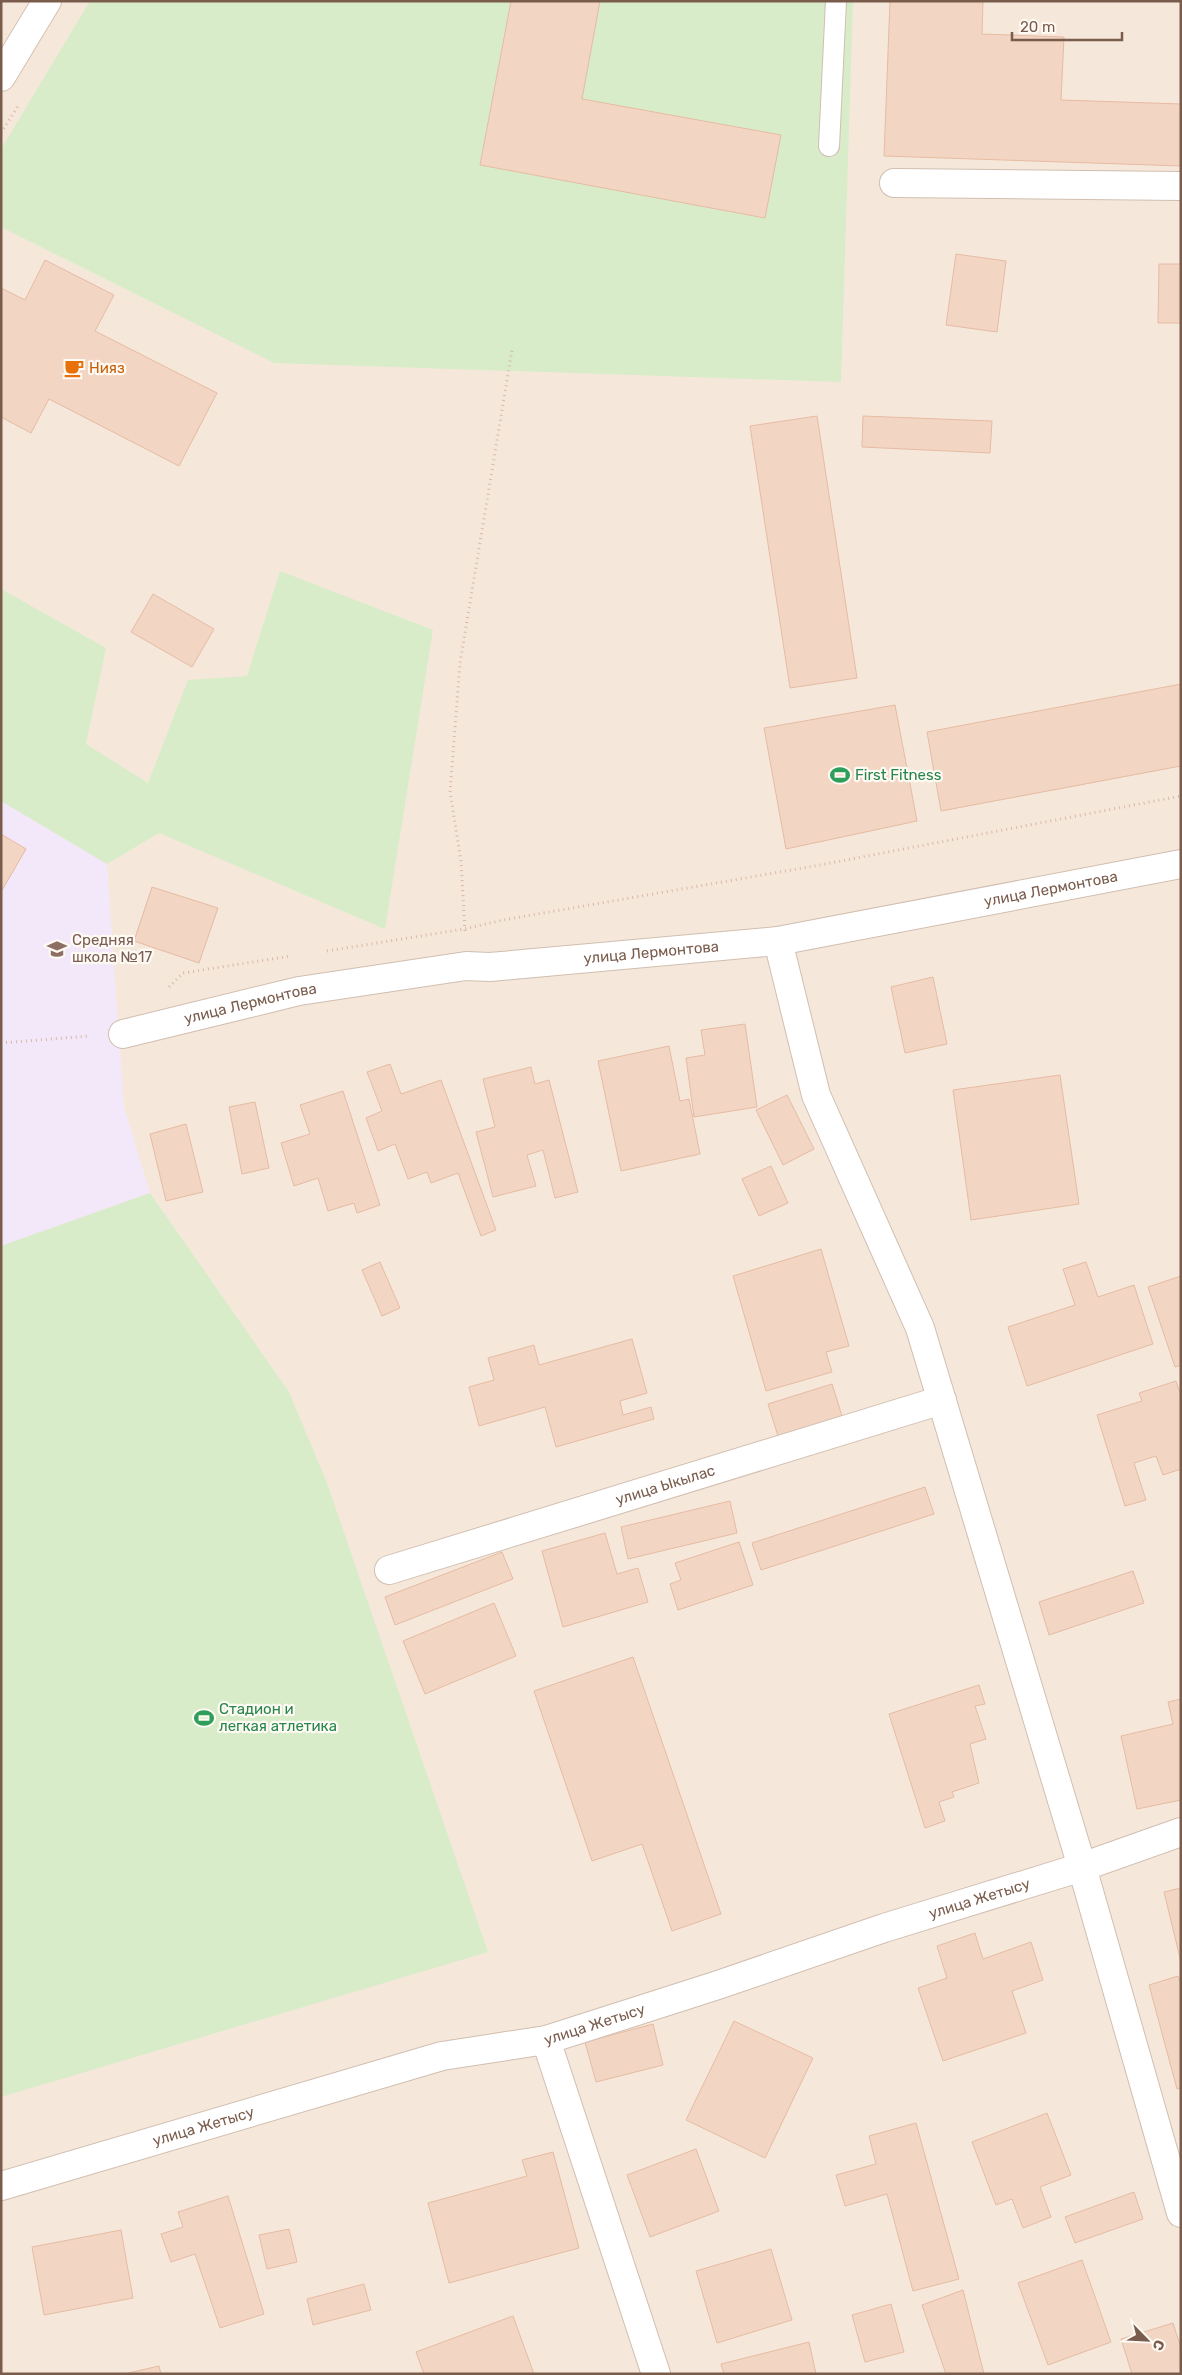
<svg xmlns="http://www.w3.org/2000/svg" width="1182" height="2375" viewBox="0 0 1182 2375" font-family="Rubik,sans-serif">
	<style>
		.residential { fill: #f5e8da }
		.education { fill: #f3e8fa }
		.green { fill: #d8ecc9 }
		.building { fill: #f3d5c3; stroke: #e6bba3 }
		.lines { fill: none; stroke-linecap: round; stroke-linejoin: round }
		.lane-casing { stroke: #d1beb0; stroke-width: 22 }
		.street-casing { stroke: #d1beb0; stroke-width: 30 }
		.secondary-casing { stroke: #d6c0b0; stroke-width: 30 }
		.path { stroke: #d9b8a5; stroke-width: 3; stroke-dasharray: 1 4; stroke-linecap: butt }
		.lane { stroke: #fff; stroke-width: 20 }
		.street { stroke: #fff; stroke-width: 28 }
		.secondary { stroke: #fff; stroke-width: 28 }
		.labels { text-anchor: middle; stroke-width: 4.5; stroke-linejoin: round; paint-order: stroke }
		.food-label { font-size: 15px; fill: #c56008; stroke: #fffaf3; text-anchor: start }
		.leisure-label { font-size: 15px; fill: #27864d; stroke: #fffaf3; text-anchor: start }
		.street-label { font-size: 15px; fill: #7a5c4d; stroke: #fffaf3 }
		.education-label { font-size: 15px; fill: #785e54; stroke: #fffaf3; text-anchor: start }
	</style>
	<rect width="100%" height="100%" fill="#fdf6ec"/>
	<!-- residential -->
	<rect class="residential" x="1" y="1" width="1180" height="2373"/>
	<!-- education -->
	<polygon class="education" points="1,801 107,864 124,1107 150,1193 1,1246"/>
	<!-- green -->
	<g class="green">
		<polygon points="90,1 853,1 841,382 274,363 1,227 1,149"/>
		<polygon points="280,571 433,630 385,929 159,833 107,864 1,801 1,589 106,648 86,744 148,783 188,680 247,676"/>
		<polygon points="150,1193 289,1392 327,1483 488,1952 1,2097 1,1246"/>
	</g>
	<!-- building -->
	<g class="building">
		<polygon points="511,1 600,1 582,99 781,135 765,218 480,165"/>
		<polygon points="890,1 983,1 982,34 1064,37 1061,100 1181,104 1181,166 884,156"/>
		<polygon points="956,254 1006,261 997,332 946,325"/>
		<polygon points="45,260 114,295 95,331 217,393 179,466 49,399 31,433 1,417 1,288 25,300"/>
		<polygon points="1159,264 1181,264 1181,323 1158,323"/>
		<polygon points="817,416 857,678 790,688 750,426"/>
		<polygon points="863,416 992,421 990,453 862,447"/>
		<polygon points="153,594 214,629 192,667 131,632"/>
		<polygon points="1181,684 1181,766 941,811 927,732"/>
		<polygon points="895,705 917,821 786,849 764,728"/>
		<polygon points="1,834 26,849 1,892"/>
		<polygon points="152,887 218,908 199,963 134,941"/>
		<polygon points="933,977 947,1044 905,1053 891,987"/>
		<polygon points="745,1024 757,1107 694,1117 686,1058 705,1055 701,1030"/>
		<polygon points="669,1046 680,1101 689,1099 700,1154 621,1171 598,1061"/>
		<polygon points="390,1064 401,1094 441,1080 496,1230 481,1236 458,1173 431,1183 427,1172 408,1179 395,1144 378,1151 366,1118 382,1111 367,1072"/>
		<polygon points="531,1067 535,1084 549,1080 578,1192 555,1198 543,1150 527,1155 536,1186 493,1197 476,1132 495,1127 483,1079"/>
		<polygon points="1060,1075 1079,1204 971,1220 953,1090"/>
		<polygon points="343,1091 380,1205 357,1213 354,1203 328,1211 318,1178 294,1186 281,1143 310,1134 300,1105"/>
		<polygon points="787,1095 814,1149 783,1165 756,1110"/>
		<polygon points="255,1102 269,1168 242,1174 229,1107"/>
		<polygon points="186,1124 203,1192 166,1201 150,1134"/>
		<polygon points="771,1166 788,1203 759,1216 742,1179"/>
		<polygon points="821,1249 849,1346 826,1352 832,1372 766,1391 733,1276"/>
		<polygon points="380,1262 400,1308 382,1316 362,1270"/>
		<polygon points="1086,1262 1098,1297 1134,1285 1153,1344 1027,1386 1008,1327 1075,1305 1063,1269"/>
		<polygon points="1181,1276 1181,1365 1175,1367 1148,1287"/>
		<polygon points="632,1339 647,1393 620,1401 623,1415 651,1407 654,1419 556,1447 545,1407 479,1426 469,1387 494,1380 488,1358 534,1345 539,1365"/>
		<polygon points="1176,1381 1181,1396 1181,1469 1163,1475 1156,1456 1134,1463 1146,1500 1125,1506 1097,1415 1142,1401 1139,1393"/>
		<polygon points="832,1384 842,1416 778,1436 768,1404"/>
		<polygon points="925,1487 934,1514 761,1570 752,1543"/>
		<polygon points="730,1501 737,1533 628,1559 621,1527"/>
		<polygon points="605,1533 617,1574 638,1568 648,1602 563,1627 542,1551"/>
		<polygon points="739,1542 753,1585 678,1610 670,1584 681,1580 675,1563"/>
		<polygon points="502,1552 513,1579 395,1625 385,1597"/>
		<polygon points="1133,1571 1144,1603 1049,1635 1039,1602"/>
		<polygon points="494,1603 516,1656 425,1694 403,1641"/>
		<polygon points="633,1657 721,1914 672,1931 642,1844 592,1861 534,1691"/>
		<polygon points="979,1685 985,1704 975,1706 986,1739 970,1744 979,1783 952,1792 954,1797 939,1802 945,1821 925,1828 889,1714"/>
		<polygon points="1181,1699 1181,1800 1137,1809 1121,1736 1173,1724 1168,1702"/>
		<polygon points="1181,1888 1181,1962 1164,1892"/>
		<polygon points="975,1933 983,1959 1031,1942 1043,1980 1012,1991 1026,2033 943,2061 918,1988 947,1978 937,1946"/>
		<polygon points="1178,1976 1181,1985 1181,2088 1177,2089 1149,1985"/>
		<polygon points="734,2021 813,2058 765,2158 686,2120"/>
		<polygon points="653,2024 663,2065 596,2082 585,2042"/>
		<polygon points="1047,2113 1071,2175 1040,2187 1051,2217 1023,2228 1012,2199 996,2205 972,2142"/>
		<polygon points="916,2123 959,2279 913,2291 887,2194 845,2206 836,2175 876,2164 869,2136"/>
		<polygon points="696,2149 719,2211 650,2237 627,2175"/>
		<polygon points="553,2152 579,2248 449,2283 428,2203 527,2176 522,2160"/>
		<polygon points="1134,2192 1143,2219 1075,2243 1065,2217"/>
		<polygon points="228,2196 264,2314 220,2328 195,2254 171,2262 161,2234 183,2227 178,2212"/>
		<polygon points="289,2229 297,2262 267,2269 259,2235"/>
		<polygon points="121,2230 133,2298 44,2315 32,2247"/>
		<polygon points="771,2249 792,2320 717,2343 696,2271"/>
		<polygon points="1082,2260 1111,2342 1048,2365 1018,2283"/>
		<polygon points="364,2284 371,2310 313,2325 307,2299"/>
		<polygon points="963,2290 984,2374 946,2374 922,2305"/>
		<polygon points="891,2304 904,2352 865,2362 852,2315"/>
		<polygon points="513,2316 534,2374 424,2374 416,2352"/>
		<polygon points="1173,2323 1181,2348 1181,2374 1132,2374 1121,2339"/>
		<polygon points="809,2342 816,2374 724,2374 721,2364"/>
		<polygon points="159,2366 161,2374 124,2374"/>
	</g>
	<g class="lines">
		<defs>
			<polyline id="lane" points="829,146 836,1"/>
			<g id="street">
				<polyline points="894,183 1181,186"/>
				<polyline points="778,941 816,1095 920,1328 1082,1867 1181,2213"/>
				<path id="s1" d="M 123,1034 L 299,991 L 466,966 L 490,967 L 778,941 L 1181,864"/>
				<path id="s2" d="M 389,1570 L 942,1400"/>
				<polyline points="546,2040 656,2374"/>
				<path id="s3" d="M 1,2186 L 442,2056 L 546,2040 L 718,1985 L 884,1928 L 1082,1867 L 1181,1832"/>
			</g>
			<polyline id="secondary" points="1,77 47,1"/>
		</defs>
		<!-- lane casing -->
		<use href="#lane" class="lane-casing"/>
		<!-- street casing -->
		<use href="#street" class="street-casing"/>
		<!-- secondary casing -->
		<use href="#secondary" class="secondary-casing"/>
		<!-- path -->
		<g class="path">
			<polyline points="1,133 18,106"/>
			<polyline points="465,931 461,861 450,792 460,663 512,350"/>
			<polyline points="327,951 464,929 503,920 820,865 1181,796"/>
			<polyline points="169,987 183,973 291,956"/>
			<polyline points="1,1043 90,1036"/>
		</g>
		<!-- lane -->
		<use href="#lane" class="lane"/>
		<!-- street -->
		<use href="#street" class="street"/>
		<!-- secondary -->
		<use href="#secondary" class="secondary"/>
	</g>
	<!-- icons -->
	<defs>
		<symbol id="cafe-bare" viewBox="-9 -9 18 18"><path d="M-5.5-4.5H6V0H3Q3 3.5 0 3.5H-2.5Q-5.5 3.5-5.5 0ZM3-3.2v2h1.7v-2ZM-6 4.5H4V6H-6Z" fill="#e8710a" stroke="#fffaf3" stroke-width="2.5" paint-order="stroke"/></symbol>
		<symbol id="stadium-bare" viewBox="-9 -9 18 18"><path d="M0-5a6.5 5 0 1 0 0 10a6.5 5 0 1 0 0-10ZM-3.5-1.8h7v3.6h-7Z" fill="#2e9e5b" stroke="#fffaf3" stroke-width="2.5" paint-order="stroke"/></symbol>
		<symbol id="school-bare" viewBox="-9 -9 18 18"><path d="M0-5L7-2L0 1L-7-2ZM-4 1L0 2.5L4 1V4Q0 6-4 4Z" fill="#8d6e63" stroke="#fffaf3" stroke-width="2.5" paint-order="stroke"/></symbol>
	</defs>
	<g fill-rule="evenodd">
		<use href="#cafe-bare" x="60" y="354" width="28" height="28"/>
		<use href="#stadium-bare" x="826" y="761" width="28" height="28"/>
		<use href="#school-bare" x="43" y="935" width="28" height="28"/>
		<use href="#stadium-bare" x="190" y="1704" width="28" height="28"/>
	</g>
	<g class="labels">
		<!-- food labels -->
		<g class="food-label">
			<text x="89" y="373">Нияз</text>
		</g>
		<!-- leisure labels -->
		<g class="leisure-label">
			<text x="855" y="780">First Fitness</text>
			<text x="219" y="1714">Стадион и<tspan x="219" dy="17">легкая атлетика</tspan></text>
		</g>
		<!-- street labels -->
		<g class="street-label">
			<text dy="5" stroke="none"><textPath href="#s1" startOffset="941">улица Лермонтова</textPath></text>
			<text dy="5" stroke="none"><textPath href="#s1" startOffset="536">улица Лермонтова</textPath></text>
			<text dy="5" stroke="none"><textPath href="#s1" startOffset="131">улица Лермонтова</textPath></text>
			<text dy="5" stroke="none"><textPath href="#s2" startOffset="289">улица Ыкылас</textPath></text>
			<text dy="5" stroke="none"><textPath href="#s3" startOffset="1021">улица Жетысу</textPath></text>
			<text dy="5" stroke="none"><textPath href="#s3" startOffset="616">улица Жетысу</textPath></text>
			<text dy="5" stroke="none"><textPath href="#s3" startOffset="211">улица Жетысу</textPath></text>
		</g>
		<!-- education labels -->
		<g class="education-label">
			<text x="72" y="945">Средняя<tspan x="72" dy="17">школа №17</tspan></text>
		</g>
	</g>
	<!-- border -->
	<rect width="1182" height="2375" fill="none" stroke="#7a5c4d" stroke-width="5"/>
	<!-- north arrow -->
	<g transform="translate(1147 2340) rotate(114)" stroke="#fffaf3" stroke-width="4" paint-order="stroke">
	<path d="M0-4L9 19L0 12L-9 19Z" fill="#7a5c4d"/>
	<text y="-8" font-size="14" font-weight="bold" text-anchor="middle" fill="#7a5c4d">С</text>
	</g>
	<!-- scale -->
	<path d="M1012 32v8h110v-8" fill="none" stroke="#7a5c4d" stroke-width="2.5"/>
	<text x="1020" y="32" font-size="15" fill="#7a5c4d" stroke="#fffaf3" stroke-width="4" paint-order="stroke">20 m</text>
</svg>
